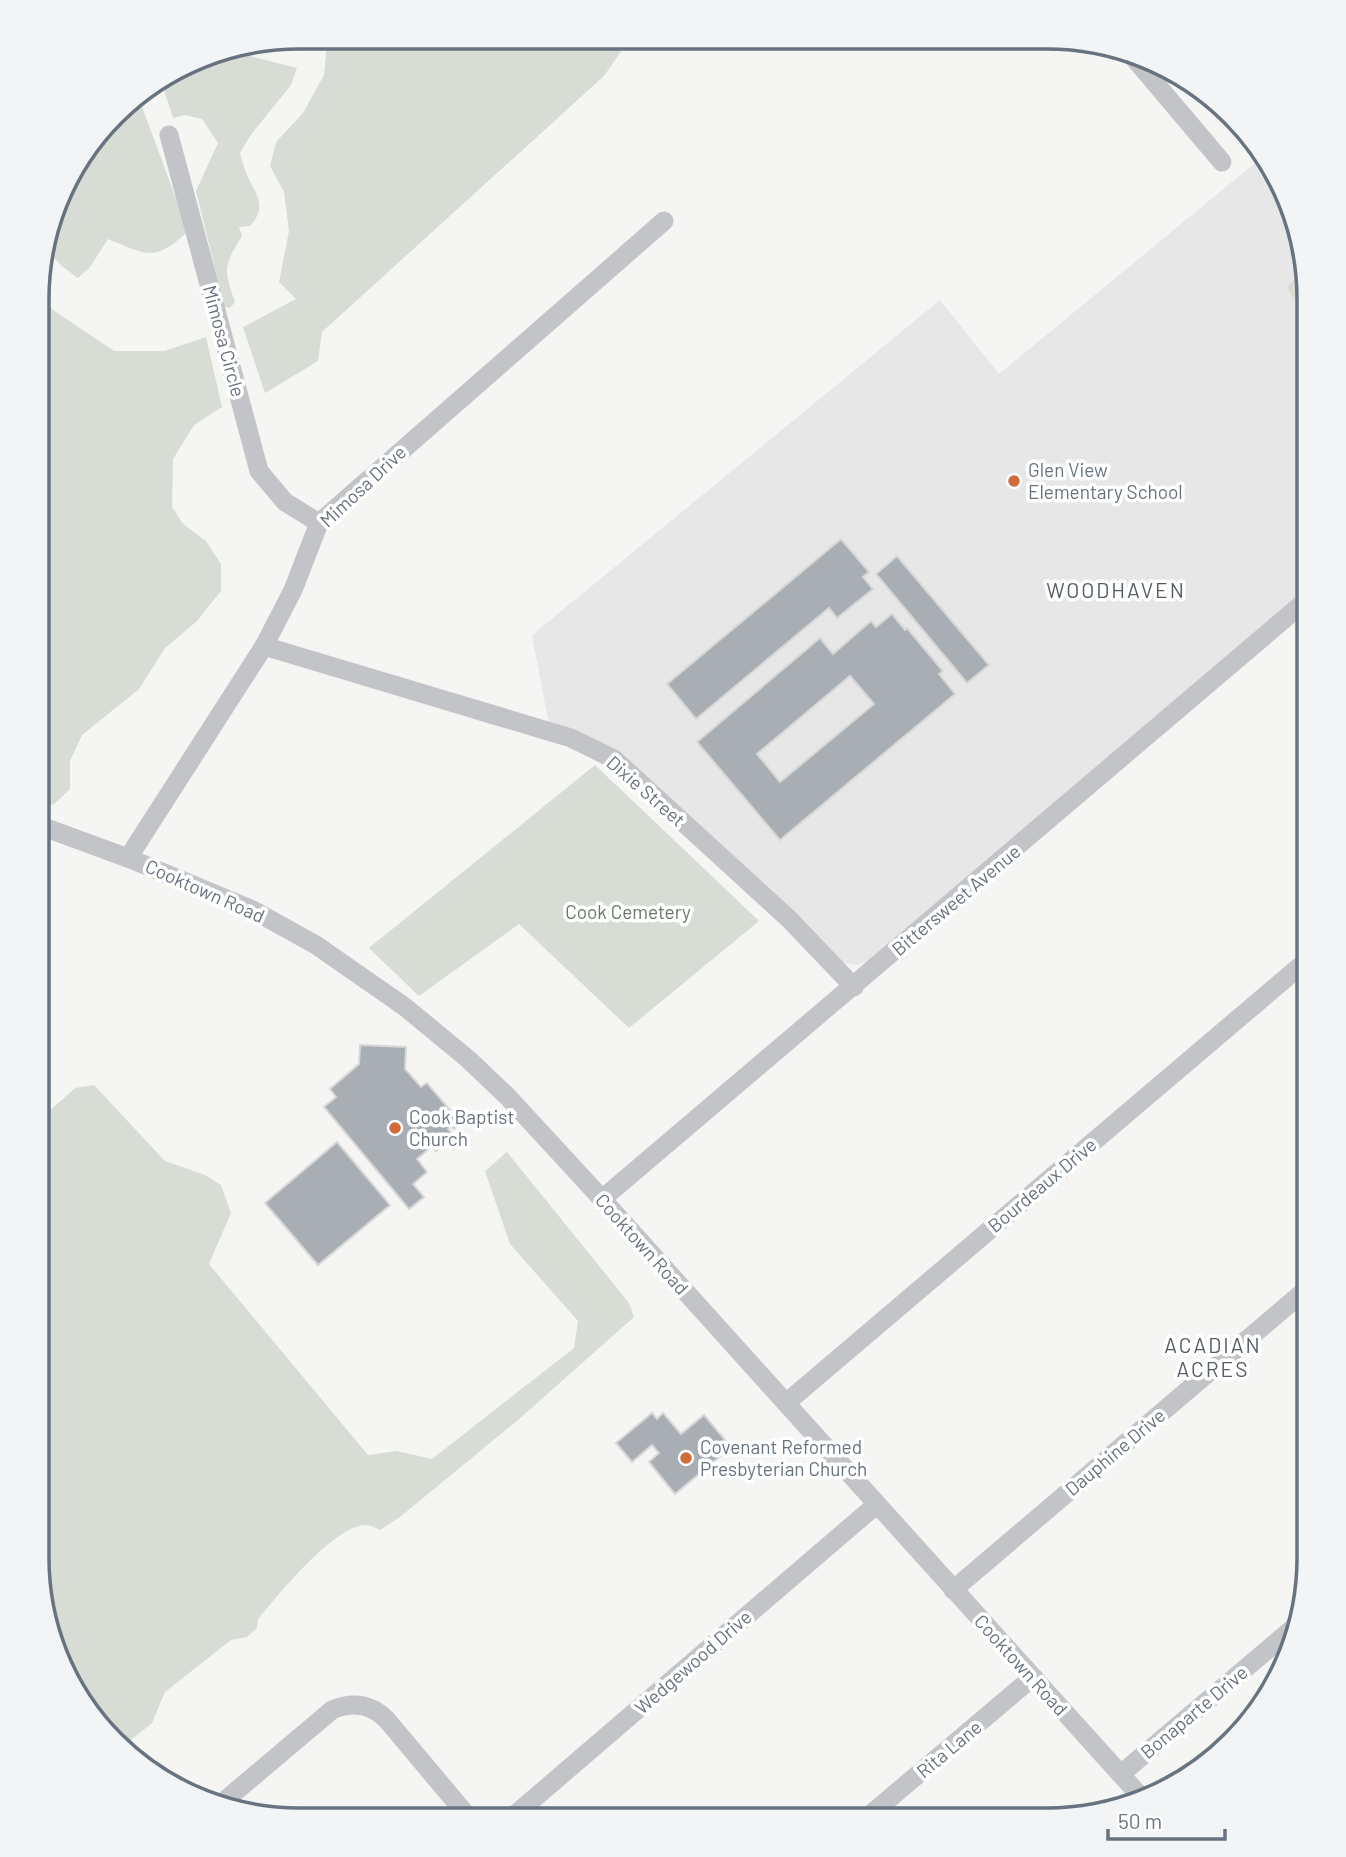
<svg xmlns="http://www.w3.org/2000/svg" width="1346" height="1857" viewBox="0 0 1346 1857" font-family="Barlow,sans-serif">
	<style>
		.built { fill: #e6e7e6 }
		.green { fill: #d7dcd4 }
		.building { fill: #a8aeb4; stroke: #d7d7d5; stroke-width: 2; fill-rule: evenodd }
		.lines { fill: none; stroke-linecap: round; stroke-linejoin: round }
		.minor { stroke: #c2c4c7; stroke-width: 19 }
		.poi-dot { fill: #cf6c39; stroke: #fff; stroke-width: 2.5 }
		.labels { text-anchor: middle; stroke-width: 7; stroke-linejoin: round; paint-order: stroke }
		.street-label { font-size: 19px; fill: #687380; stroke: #fff }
		.poi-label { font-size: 19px; fill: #687380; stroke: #fff; text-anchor: start }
		.park-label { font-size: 19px; fill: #687866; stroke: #fff }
		.neighbourhood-label { font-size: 21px; letter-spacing: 2px; fill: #555d66; stroke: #fff }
		.rim { fill: none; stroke: #687380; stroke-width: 3.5 }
	</style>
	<rect width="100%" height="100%" fill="#f5f6f3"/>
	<!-- built -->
	<polygon class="built" points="1261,158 1282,183 1309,298 1309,588 882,954 858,965 844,963 662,795 549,725 532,635 940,300 999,374"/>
	<!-- green -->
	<g class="green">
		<polygon points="319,37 652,38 622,50 604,76 322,332 318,361 265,393 243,327 296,299 279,282 289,231 284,192 270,166 276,142 303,113 324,75 327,44"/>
		<path d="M 223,49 L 297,68 L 291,85 L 250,136 L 240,153 C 242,160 244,168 247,175 C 256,194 268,207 250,226 L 239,227 L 242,236 C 224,265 223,269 235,302 L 230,308 L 224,306 L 196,191 L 218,143 L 202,119 L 185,115 L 173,118 L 161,81 L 214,51 Z"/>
		<path d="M 132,98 L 141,104 L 188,231 C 154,263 148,255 108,239 L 90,267 L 78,278 C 66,269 50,259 46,243 L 72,168 L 126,101 Z"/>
		<polygon points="1303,270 1309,298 1309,326 1287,287"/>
		<polygon points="39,292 53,310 114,351 164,351 206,337 222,407 194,425 173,459 172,507 183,524 206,541 221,564 221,591 197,621 165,648 139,689 82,735 70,761 70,789 53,805 38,798"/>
		<polygon points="595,765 759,921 629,1028 519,924 419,996 369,948"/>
		<path d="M 94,1085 L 165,1161 L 205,1175 L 221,1185 L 231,1213 L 209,1264 L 368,1455 L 397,1451 L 432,1459 L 574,1348 L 578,1321 L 510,1244 L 485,1171 L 507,1152 L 629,1303 L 634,1317 L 518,1420 L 400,1517 L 380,1530 C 376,1528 370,1525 365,1525 C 334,1526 278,1595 258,1619 L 257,1628 L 247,1637 L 231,1640 L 165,1692 L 152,1723 L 121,1748 L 101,1731 L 64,1674 L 37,1559 L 38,1121 L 75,1088 Z"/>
	</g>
	<!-- building -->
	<g class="building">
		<polygon points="841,539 869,572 863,577 873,589 837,618 829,608 696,719 667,684"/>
		<polygon points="897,556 989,665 967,683 876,574"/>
		<path d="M 892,614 L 905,630 L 907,628 L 943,671 L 939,674 L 955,694 L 780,840 L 697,742 L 820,638 L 833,654 L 871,621 L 876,627 ZM 850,676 L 874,704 L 780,782 L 757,754 Z"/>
		<polygon points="360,1045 406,1047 405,1069 421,1087 427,1083 461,1123 454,1129 451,1126 448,1129 454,1136 436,1151 432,1146 417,1159 427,1172 413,1184 424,1197 409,1209 324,1107 336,1097 330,1089 359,1064"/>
		<polygon points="337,1142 390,1205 318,1265 265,1203"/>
		<polygon points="652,1413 657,1419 663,1413 681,1434 704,1415 731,1447 675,1494 649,1462 659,1453 652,1445 632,1462 616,1443"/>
	</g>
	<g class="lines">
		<!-- minor -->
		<g class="minor">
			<polyline points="1129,52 1222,162"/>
			<polyline points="169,135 259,471 285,502 319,523"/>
			<polyline points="264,646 571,738 614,759 789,919 854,987"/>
			<polyline points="38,825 128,858 253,910 316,945 405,1007 468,1059 507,1096 602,1199 1142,1798"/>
			<polyline points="128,858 264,646 293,590 319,523 664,221"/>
			<polyline points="602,1199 1309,598"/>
			<polyline points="786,1403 1299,967 1309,980"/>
			<polyline points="953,1590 1309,1287"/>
			<polyline points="1121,1774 1299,1623"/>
			<path d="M 223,1802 L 332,1710 C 353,1701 372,1704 387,1720 L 470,1819"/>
			<polyline points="510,1819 876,1505"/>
			<polyline points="864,1820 1033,1677"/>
		</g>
	</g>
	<!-- markers -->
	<g class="poi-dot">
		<circle cx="1014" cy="481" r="7"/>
		<circle cx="395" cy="1128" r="7"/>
		<circle cx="686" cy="1458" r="7"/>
	</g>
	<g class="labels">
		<!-- street labels -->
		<g class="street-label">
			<text transform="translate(224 341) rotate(75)" y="7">Mimosa Circle</text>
			<text transform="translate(363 486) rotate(-43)" y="7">Mimosa Drive</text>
			<text transform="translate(646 791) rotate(41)" y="7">Dixie Street</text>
			<text transform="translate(205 891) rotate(24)" y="7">Cooktown Road</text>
			<text transform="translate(956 900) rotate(-40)" y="7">Bittersweet Avenue</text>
			<text transform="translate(1042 1185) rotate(-40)" y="7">Bourdeaux Drive</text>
			<text transform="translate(642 1244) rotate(48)" y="7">Cooktown Road</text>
			<text transform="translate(1115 1452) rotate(-40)" y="7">Dauphine Drive</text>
			<text transform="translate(693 1662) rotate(-41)" y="7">Wedgewood Drive</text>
			<text transform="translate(1021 1665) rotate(48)" y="7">Cooktown Road</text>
			<text transform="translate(1194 1712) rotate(-40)" y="7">Bonaparte Drive</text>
			<text transform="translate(949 1749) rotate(-40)" y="7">Rita Lane</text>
		</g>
		<!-- poi labels -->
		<g class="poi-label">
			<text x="1028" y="477">Glen View<tspan x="1028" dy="22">Elementary School</tspan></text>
			<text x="409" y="1124">Cook Baptist<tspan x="409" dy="22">Church</tspan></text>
			<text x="700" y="1454">Covenant Reformed<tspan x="700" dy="22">Presbyterian Church</tspan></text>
		</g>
		<!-- park labels -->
		<g class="park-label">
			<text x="628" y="919">Cook Cemetery</text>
		</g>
		<!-- neighbourhood labels -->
		<g class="neighbourhood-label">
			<text x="1116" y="598">WOODHAVEN</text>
			<text x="1213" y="1353">ACADIAN<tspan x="1213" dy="24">ACRES</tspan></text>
		</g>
	</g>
	<!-- crop -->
	<path d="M0 0H1346V1857H0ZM299 49H1047A250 250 0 0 1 1297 299V1558A250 250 0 0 1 1047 1808H299A250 250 0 0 1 49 1558V299A250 250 0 0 1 299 49Z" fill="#f3f4f5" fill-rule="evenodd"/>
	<path class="rim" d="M299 49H1047A250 250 0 0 1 1297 299V1558A250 250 0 0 1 1047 1808H299A250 250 0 0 1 49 1558V299A250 250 0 0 1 299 49Z"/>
	<!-- scale -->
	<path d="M1108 1829v10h117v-10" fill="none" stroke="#687380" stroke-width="3.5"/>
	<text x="1118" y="1829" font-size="21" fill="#687380" stroke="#ffffff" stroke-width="5" paint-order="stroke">50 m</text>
</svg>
